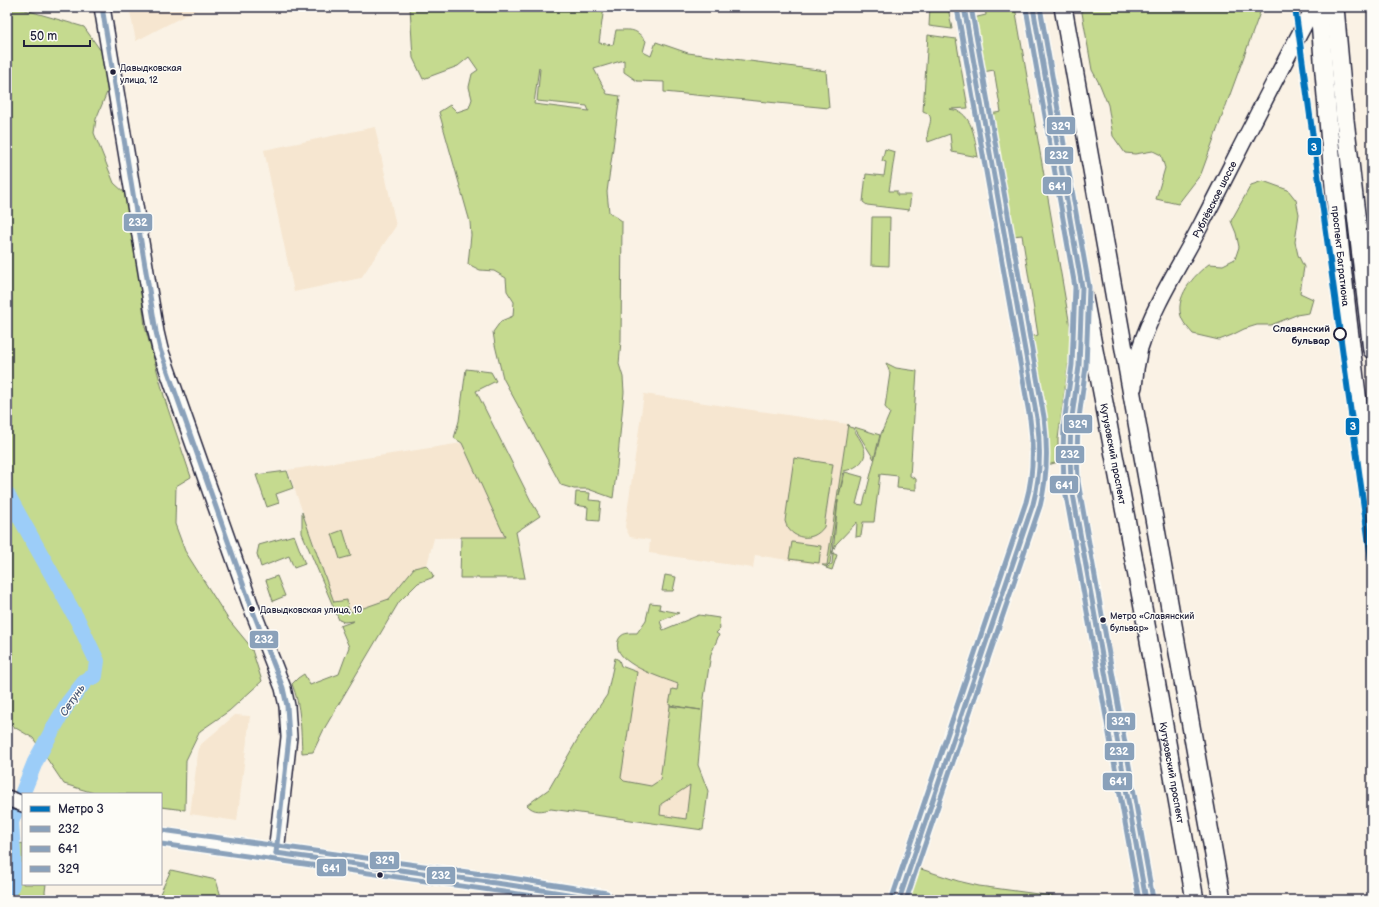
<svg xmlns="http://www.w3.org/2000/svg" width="1379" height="907" viewBox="0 0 1379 907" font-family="'Balsamiq Sans',sans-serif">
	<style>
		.built { fill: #f6e6d0 }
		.green { fill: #c5da8f; stroke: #747e65; fill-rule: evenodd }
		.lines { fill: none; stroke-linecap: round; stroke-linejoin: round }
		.river { stroke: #9ccdf8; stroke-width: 16 }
		.secondary-casing { stroke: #22223b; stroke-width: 18 }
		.primary-casing { stroke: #22223b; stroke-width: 20 }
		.secondary { stroke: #fdfcf7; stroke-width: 15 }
		.primary { stroke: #fdfcf7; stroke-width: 17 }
		.bus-1-casing { stroke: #fdfcf7; stroke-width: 8 }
		.bus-2-casing { stroke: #fdfcf7; stroke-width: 8 }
		.bus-3-casing { stroke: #fdfcf7; stroke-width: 8 }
		.bus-1 { stroke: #8aa1ba; stroke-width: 5 }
		.bus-2 { stroke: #8aa1ba; stroke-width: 5 }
		.bus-3 { stroke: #8aa1ba; stroke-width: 5 }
		.metro-1-casing { stroke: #fdfcf7; stroke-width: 9 }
		.metro-1 { stroke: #0072ba; stroke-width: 6 }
		.bus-dot { fill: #22223b; stroke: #fdfcf7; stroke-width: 1.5 }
		.stop-dot { fill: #fdfcf7; stroke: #22223b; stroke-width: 2 }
		.labels { text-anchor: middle; stroke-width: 3; stroke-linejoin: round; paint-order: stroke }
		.bus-label { font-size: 9px; fill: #22223b; stroke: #fdfcf7; text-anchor: start }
		.street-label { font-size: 10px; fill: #22223b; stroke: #fdfcf7 }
		.stop-label { font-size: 10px; font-weight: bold; fill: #22223b; stroke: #fdfcf7; text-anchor: end }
		.water-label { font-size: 11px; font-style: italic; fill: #475574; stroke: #fdfcf7 }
		.line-badge { stroke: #fdfcf7; stroke-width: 1.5 }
		.badge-label { font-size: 11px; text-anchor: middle; font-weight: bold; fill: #fff }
	</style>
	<rect width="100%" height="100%" fill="#faf2e5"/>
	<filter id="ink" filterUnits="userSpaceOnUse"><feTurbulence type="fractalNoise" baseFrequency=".025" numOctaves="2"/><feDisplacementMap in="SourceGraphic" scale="8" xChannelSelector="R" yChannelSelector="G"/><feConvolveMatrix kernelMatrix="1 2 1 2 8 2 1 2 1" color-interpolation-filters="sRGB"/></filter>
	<g filter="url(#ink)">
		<!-- built -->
		<g class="built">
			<polygon points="129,7 201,7 136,41"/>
			<polygon points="375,127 396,226 361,278 294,292 264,150"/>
			<polygon points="644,394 848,424 827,566 755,555 753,568 649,553 650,540 630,537 625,527"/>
			<polygon points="462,443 505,537 434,538 427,565 414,568 389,599 339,617 288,470"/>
			<polygon points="637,643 708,653 686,819 574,804 630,694"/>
			<polygon points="235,715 250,716 237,821 190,814 199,746"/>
		</g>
		<!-- green -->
		<g class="green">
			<polygon points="7,7 14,7 29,11 84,27 103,54 110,85 96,119 94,133 114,183 126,194 136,245 145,327 166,403 191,477 176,486 175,524 185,551 228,619 251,647 262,681 229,711 200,731 186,760 185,810 161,807 161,794 97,794 64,784 33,738 7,723"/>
			<path d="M 410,7 L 604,7 L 599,43 L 613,45 L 616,30 C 632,30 635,28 646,41 L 643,52 L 651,56 L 656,42 L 688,53 L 826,71 L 829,108 L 664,92 L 664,82 L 637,81 L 624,72 L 624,60 L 594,69 L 607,94 L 620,96 L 607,192 L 609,212 L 622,221 L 621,341 L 619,364 L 623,377 L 624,392 L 617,467 L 613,498 L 588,489 L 574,489 L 561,485 L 503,378 L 495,345 L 493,332 L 501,321 L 513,316 L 514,302 L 507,291 L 506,278 L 494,271 L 480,270 L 468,264 L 471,235 L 470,222 L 439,112 L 450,105 L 457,112 L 469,108 L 472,99 L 469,87 L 472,74 L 478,70 L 469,57 L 458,66 L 423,79 L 413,58 ZM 539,67 L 540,69 L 537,101 L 587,106 L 589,111 L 534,104 Z"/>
			<polygon points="930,7 948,7 952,29 929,26"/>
			<polygon points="985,7 1015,7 1070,326 1071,345 1058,439 1058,462 1048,465 1049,449 1046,430 1030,337 1038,335 1022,235 1013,236 990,114 1001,112 994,70 983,72 973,18 986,15"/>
			<polygon points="1081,7 1262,7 1201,174 1178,204 1156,199 1165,168 1161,155 1153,151 1135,154 1125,153 1113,136 1108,105 1100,85 1092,70"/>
			<path d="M 928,35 L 956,39 L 968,108 L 950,109 C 953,110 957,110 960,112 C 974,121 975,142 978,157 L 952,152 L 950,134 L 928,142 C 924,128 939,117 923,111 Z"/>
			<polygon points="885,149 895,152 889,191 897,191 897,195 911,195 909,210 867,205 863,202 866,174 884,176 886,162 882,161"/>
			<path d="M 1263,181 L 1288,190 L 1296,200 L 1299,214 L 1295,242 L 1298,255 L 1304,267 L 1300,293 L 1313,299 L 1309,313 L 1296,315 L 1271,325 L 1257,325 L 1244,329 L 1232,335 L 1219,340 L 1193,334 C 1189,329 1184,324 1182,319 C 1173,298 1194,275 1209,264 L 1223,265 L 1235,259 L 1239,247 L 1236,233 L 1231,221 L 1251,185 Z"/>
			<polygon points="872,217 890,217 889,266 871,265"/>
			<path d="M 886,363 L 896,368 L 917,371 L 910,476 L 916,479 L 916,490 L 897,488 L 898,476 L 880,474 L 874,522 L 863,522 L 861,536 L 856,537 L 857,522 L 836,544 L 832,553 L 837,555 L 832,570 L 826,568 L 832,564 L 838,500 L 830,563 L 826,567 L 822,565 L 827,565 L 848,424 L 849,427 L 853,428 C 856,434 862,441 864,448 C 868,461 855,469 844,471 L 839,495 L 845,472 L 863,477 L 856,504 L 863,505 L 881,434 L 890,413 L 885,407 L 890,373 Z"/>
			<polygon points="466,369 491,372 496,381 476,391 531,501 540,516 516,532 525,578 460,578 461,537 505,537 462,443 454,438 459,421"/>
			<polygon points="854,427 880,435 874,459"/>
			<path d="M 794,458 L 833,464 L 824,527 C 813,543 790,540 785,521 Z"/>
			<polygon points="287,471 293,488 276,494 279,503 267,507 256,475"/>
			<polygon points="576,492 590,493 589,500 601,501 599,521 587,520 588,507 575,505"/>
			<path d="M 302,512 L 334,602 L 347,600 L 348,608 L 352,612 L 389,599 L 414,568 L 427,565 L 434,577 L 418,583 L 399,602 L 324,729 L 313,752 L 302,753 C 301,730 301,706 292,684 L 298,678 L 304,674 L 310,685 L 339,674 L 349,647 L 340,626 L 354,621 L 344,622 L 339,620 L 302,533 Z"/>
			<polygon points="343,530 351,556 340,559 332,534"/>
			<polygon points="294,535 305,564 294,568 289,556 261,567 257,554 259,545"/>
			<polygon points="792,542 821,546 819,563 789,559"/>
			<polygon points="665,575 676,577 673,591 662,591"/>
			<polygon points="277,576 285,596 273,601 266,580"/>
			<path d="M 650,603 L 660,604 L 659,609 L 679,613 L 660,621 L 663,630 L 699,615 L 719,618 L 720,629 L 716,633 L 719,635 L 711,654 L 704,698 L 698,765 L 708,791 L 703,830 L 551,809 C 542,811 534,813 527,805 L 549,789 L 580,735 L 607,695 L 615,658 L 619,660 L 621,666 L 637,672 L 621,778 L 624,781 L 651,786 L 660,780 L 670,706 L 701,710 L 669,705 L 672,689 L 677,690 L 678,684 C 663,678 611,663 618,641 C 621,632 629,633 637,633 L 646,620 ZM 690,785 L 686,819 L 660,815 L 661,804 Z"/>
			<polygon points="23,843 23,884 46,884 45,892 47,900 7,900 7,847"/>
			<polygon points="917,868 921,869 958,881 979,886 1082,900 905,900"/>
			<polygon points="171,870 216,880 222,900 157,900"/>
		</g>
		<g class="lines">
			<!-- river -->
			<polyline class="river" points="7,494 78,621 97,661 95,676 86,680 68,703 53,729 35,762 11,822 14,868 12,884 7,899"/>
			<defs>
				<g id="secondary">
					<polyline points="102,7 156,332 160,349 252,609 283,688 287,706 289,737 276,853"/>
					<polyline points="1081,304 1079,366 1071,424 1070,453 1071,483 1146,900"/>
					<path id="s1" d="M 1134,387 C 1135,374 1137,361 1140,348 C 1154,304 1181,264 1202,223 C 1239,151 1275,78 1314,7"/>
					<polyline points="7,798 23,804"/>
					<polyline points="161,837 510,885 606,900"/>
					<path d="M 899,900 L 1033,504 C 1043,472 1041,450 1037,418 L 964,7"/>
				</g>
				<g id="primary">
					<path id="s2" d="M 1033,7 L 1082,287 L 1144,613 L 1195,900"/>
					<polyline points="1063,7 1222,900"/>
					<path id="s3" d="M 1319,7 C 1331,173 1348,340 1372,505"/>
					<polyline points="1335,7 1345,120 1372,350"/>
				</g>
			</defs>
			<!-- secondary casing -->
			<use href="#secondary" class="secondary-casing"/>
			<!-- primary casing -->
			<use href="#primary" class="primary-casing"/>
			<!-- secondary -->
			<use href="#secondary" class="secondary"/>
			<!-- primary -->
			<use href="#primary" class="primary"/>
			<defs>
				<g id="bus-1">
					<polyline points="102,7 156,332 160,349 252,609 283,688 287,706 289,737 276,853"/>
					<polyline points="1033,7 1082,287 1079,366 1071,424 1070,453 1071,483 1146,900"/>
					<polyline points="276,853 510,885 606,900"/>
					<path d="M 899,900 L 1033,504 C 1041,475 1041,448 1037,418 L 964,7"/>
				</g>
				<g id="bus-2">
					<polyline points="1026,8 1075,287 1072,365 1064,424 1063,453 1064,484 1139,900"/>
					<polyline points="161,844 561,900"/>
					<path d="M 906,900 L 1040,506 C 1048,476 1048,448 1044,417 L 971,7"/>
				</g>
				<g id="bus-3">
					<polyline points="1040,7 1089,287 1086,366 1078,425 1077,453 1078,482 1153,899"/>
					<polyline points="162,830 511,878 607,893"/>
					<path d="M 892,898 L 1026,502 C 1034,474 1034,448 1030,419 L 957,8"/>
				</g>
			</defs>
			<!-- bus-1 casing -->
			<use href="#bus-1" class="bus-1-casing"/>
			<!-- bus-2 casing -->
			<use href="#bus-2" class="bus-2-casing"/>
			<!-- bus-3 casing -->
			<use href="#bus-3" class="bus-3-casing"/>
			<!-- bus-1 -->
			<use href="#bus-1" class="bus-1"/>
			<!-- bus-2 -->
			<use href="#bus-2" class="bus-2"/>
			<!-- bus-3 -->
			<use href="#bus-3" class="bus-3"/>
			<defs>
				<polyline id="metro-1" points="1295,7 1372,566"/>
			</defs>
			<!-- metro-1 casing -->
			<use href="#metro-1" class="metro-1-casing"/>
			<!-- metro-1 -->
			<use href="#metro-1" class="metro-1"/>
		</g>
	</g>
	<!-- markers -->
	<g class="bus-dot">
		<circle cx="113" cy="72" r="3.5"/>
		<circle cx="252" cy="609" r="3.5"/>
		<circle cx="1103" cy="620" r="3.5"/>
		<circle cx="380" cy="875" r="3.5"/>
	</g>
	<circle class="stop-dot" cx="1340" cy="334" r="6"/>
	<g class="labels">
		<!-- bus labels -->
		<g class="bus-label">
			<text x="120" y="71">Давыдковская<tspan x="120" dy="12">улица, 12</tspan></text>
			<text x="260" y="613">Давыдковская улица, 10</text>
			<text x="1110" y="619">Метро «Славянский<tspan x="1110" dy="12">бульвар»</tspan></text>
		</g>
		<!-- street labels -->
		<g class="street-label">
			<text dy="4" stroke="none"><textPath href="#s1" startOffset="206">Рублёвское шоссе</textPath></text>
			<text dy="4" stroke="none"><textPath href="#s3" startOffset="250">проспект Багратиона</textPath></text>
			<text dy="4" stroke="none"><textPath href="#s2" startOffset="454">Кутузовский проспект</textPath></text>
			<text dy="4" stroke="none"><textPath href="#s2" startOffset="778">Кутузовский проспект</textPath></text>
		</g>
		<!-- stop labels -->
		<g class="stop-label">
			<text x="1330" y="332">Славянский<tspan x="1330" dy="12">бульвар</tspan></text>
		</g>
		<!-- water labels -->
		<g class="water-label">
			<text transform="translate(72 700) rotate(-56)" y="4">Сетунь</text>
		</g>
	</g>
	<g class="line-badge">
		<rect x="1046" y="116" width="30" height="19" rx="4" fill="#8aa1ba"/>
		<rect x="1307" y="137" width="15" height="19" rx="4" fill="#0072ba"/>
		<rect x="1044" y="146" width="30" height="19" rx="4" fill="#8aa1ba"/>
		<rect x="1042" y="176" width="30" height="19" rx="4" fill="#8aa1ba"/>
		<rect x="123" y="213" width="30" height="19" rx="4" fill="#8aa1ba"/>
		<rect x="1063" y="414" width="30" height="20" rx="4" fill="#8aa1ba"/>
		<rect x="1345" y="417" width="15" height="19" rx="4" fill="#0072ba"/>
		<rect x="1055" y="445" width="30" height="19" rx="4" fill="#8aa1ba"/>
		<rect x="1049" y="475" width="30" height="19" rx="4" fill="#8aa1ba"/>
		<rect x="249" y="630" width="30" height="19" rx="4" fill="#8aa1ba"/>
		<rect x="1106" y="712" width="30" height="19" rx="4" fill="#8aa1ba"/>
		<rect x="1104" y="742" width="31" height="19" rx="4" fill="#8aa1ba"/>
		<rect x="1102" y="772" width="31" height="19" rx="4" fill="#8aa1ba"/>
		<rect x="369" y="851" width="31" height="19" rx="4" fill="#8aa1ba"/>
		<rect x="316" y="858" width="31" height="19" rx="4" fill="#8aa1ba"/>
		<rect x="426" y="866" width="30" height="19" rx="4" fill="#8aa1ba"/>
	</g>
	<g class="badge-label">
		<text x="1061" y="130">329</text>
		<text x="1314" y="151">3</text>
		<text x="1059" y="159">232</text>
		<text x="1057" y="190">641</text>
		<text x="138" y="226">232</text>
		<text x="1078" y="428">329</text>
		<text x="1353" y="430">3</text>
		<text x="1070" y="458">232</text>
		<text x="1064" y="489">641</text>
		<text x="264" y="643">232</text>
		<text x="1121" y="725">329</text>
		<text x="1119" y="755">232</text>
		<text x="1118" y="785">641</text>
		<text x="385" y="864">329</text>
		<text x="331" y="872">641</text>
		<text x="441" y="879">232</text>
	</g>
	<!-- margin -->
	<rect width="1379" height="907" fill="none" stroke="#fdfcf7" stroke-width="24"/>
	<rect x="12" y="12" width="1355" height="883" fill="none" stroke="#22223b" stroke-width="1.5" filter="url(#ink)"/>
	<!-- legend -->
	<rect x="22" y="793" width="140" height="92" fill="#fdfcf7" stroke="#a5a5ac"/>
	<rect x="30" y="806" width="20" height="6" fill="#0072ba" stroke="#a5a5ac"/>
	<text x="58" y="813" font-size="12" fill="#22223b">Метро 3</text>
	<rect x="30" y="826" width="20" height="6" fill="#8aa1ba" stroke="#a5a5ac"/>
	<text x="58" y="833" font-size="12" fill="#22223b">232</text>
	<rect x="30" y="846" width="20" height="6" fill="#8aa1ba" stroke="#a5a5ac"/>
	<text x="58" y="853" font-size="12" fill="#22223b">641</text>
	<rect x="30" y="866" width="20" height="6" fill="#8aa1ba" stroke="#a5a5ac"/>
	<text x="58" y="873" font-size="12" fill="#22223b">329</text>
	<!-- scale -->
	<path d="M24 40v6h66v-6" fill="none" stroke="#22223b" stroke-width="2"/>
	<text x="30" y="40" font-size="12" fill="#22223b" stroke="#fdfcf7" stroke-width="3" paint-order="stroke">50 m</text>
</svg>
